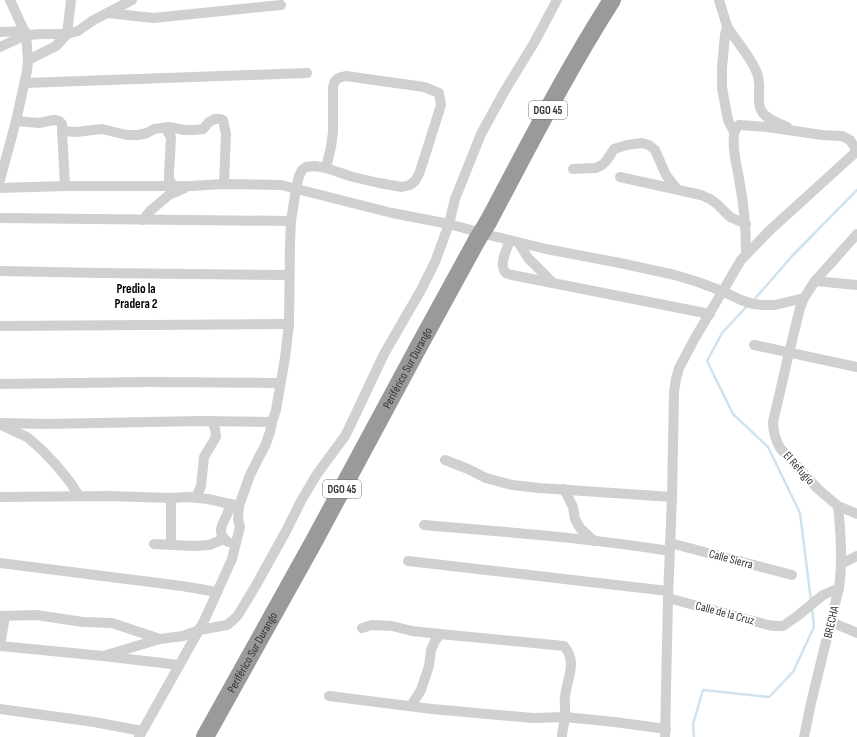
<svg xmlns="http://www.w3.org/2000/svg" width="857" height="737" viewBox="0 0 857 737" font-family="'Sofia Sans Condensed',sans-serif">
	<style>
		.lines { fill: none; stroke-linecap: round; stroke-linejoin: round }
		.stream { stroke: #cfe2ee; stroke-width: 2.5 }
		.street { stroke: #d0d0d0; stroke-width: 10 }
		.highway { stroke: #9a9a9a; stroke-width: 18 }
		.highway-bridge { stroke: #9a9a9a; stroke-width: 18 }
		.labels { text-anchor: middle; stroke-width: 4; stroke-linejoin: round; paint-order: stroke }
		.shield { fill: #fff; stroke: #707070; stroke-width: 1 }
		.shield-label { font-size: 11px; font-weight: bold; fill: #333 }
		.street-label { font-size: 12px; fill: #333; stroke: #fff }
		.neighbourhood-label { font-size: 13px; font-weight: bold; fill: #000; stroke: #fff }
	</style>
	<rect width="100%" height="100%" fill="#fff"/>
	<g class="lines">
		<!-- stream -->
		<g class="stream">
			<polyline points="752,302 793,255 857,190"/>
			<polyline points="748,305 722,333 707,361 733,414 768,447 800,513 811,601"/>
			<polyline points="694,737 693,724 703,690 769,697 793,672 814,627 812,608"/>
		</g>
		<!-- street -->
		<g class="street">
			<polyline points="719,0 727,26 725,35 722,68 722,88 728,120 734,132"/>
			<polyline points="108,13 153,18 281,5"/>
			<path d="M 727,26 C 736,41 751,57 757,73 C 758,76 759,80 759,83 C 760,91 757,103 761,110 C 765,119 779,123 787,127"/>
			<polyline points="0,32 25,31"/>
			<polyline points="0,47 26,35 42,34 67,34 78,31 92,21 132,0"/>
			<polyline points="28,60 56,46 67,34 71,0"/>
			<polyline points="25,83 307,73"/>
			<polyline points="16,121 39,123 54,120 59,121 62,124 62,131 65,186"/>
			<polyline points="165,128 171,137 169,174 169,179 173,186"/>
			<polyline points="62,131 76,132 102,129 127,135 138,135 147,133 154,129 169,127 185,130 195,130 203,129 209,122 215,119 220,119 223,120 226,134 224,184"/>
			<polyline points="573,169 596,168 602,165 607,160 614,149 627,145 642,143 649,145 655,150 666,175 677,189"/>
			<polyline points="620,177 701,195 710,199 717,204 730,217 746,224"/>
			<polyline points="0,180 16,121 27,71 28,60 26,35 10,0"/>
			<polyline points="0,188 65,186 190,186 224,184 281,185 392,213 449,224 493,236 546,249 620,263 675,275 698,282 722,291 741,300 753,304 763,305 775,305 804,298"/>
			<polyline points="0,218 291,221"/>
			<polyline points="143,220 150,211 169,195 185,188"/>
			<path d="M 857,234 L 815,281 L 804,298 L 800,308 L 789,353 L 773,422 C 773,432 775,439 780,448 L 818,489 L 838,506 L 857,514"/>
			<path d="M 510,241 C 507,248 498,266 506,273 C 506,273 511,275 512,275 L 710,314"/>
			<polyline points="519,243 528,258 553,283"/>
			<path d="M 746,254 C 746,229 744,204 739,179 C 737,165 732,150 734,136 C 734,131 736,128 739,125 L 767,127 L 822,135 L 842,136 L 850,140 L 857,151"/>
			<polyline points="0,271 100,273 289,275"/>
			<polyline points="815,281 857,285"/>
			<polyline points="0,326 289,324"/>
			<polyline points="754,345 857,367"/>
			<polyline points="0,384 148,382 280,383"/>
			<polyline points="0,423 47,424 200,421 272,422"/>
			<polyline points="1,425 27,437 42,450 57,466 70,482 79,496"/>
			<polyline points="445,460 468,469 486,478 512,485 539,488 672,497"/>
			<polyline points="564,489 573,507 575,519 580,528 594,541"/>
			<polyline points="0,497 108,496 171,498 189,497 208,499 239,506"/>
			<polyline points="171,498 171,545"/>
			<polyline points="196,498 201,486 204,457 216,437 215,429 212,421"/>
			<path d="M 424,525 C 506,532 589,538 670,551"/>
			<path d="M 228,542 C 217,534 221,526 226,517 C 228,513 229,508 231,504"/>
			<polyline points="670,543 792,575"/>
			<polyline points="154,544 195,546 209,545 224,539"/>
			<polyline points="408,561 668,591"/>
			<polyline points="0,563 182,586 217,592"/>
			<polyline points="841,564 857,556"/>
			<polyline points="668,598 768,625 775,626 783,626 796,617 823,595 839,588"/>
			<polyline points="0,616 36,615 83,622 112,623 160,639"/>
			<polyline points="831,622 857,633"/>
			<path d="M 362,628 L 372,625 L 392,626 L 412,631 L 440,634 L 564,646 C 578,662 567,678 565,697 C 564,704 566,711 565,718 C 564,725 562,731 562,737"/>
			<polyline points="0,646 103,656 179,665"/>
			<polyline points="0,646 5,616"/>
			<polyline points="103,656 160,639 183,636 199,630 227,625 232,621 238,615 255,587 286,531 301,501 317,474 345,436 350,426 384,354 421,290 435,262 449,224 455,199 481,134 504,92 534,43 557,0"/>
			<polyline points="329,696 432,709 533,718 565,717 615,722 666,729"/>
			<polyline points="411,706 421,690 429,666 431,650 435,641 440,634"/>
			<polyline points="0,709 94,722 142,731"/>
			<path d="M 139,737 L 204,621 L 232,559 L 240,527 L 238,519 L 239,506 L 250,475 L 259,457 L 265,446 L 270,432 L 272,422 L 276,410 L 285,358 L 289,324 L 290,243 L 291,221 L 296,189 L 299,176 L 302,170 L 306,167 L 315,166 L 326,168 L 353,177 L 379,183 L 402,187 L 410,185 L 415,181 L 419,174 L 423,162 L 441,105 L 439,93 L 424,87 L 346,76 C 338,78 335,78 333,87 L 333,132 L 331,147 L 326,168"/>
			<polyline points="665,737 668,598 672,497 674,392 676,379 679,368 695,338 741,260 769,231 857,151"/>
			<path d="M 804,737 L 811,703 L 839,588 C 843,561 841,534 838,506"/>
		</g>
		<!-- highway -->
		<g class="highway">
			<path d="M 488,222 C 528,147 566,72 612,0"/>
			<path id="s1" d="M 205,737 L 313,543 L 419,346 L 477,240"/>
		</g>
		<!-- highway-bridge -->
		<polyline class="highway-bridge" points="477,240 488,222"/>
	</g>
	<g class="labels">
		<!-- shield labels -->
		<g class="shield">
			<rect x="529" y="101" width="38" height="18" rx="3"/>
			<rect x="323" y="480" width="38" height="18" rx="3"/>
		</g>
		<g class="shield-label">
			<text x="548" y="114">DGO 45</text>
			<text x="342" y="493">DGO 45</text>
		</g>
		<!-- street labels -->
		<g class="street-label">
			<text dy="4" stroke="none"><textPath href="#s1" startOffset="421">Periférico Sur Durango</textPath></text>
			<text transform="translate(799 468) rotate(48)" y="4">El Refugio</text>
			<text transform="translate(731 559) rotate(15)" y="4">Calle Sierra</text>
			<text transform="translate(725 613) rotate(15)" y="4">Calle de la Cruz</text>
			<text transform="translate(831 622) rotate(-77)" y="4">BRECHA</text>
			<text dy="4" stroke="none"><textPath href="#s1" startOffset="97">Periférico Sur Durango</textPath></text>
		</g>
		<!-- neighbourhood labels -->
		<g class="neighbourhood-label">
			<text x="136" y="293">Predio la<tspan x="136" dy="15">Pradera 2</tspan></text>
		</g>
	</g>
</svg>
